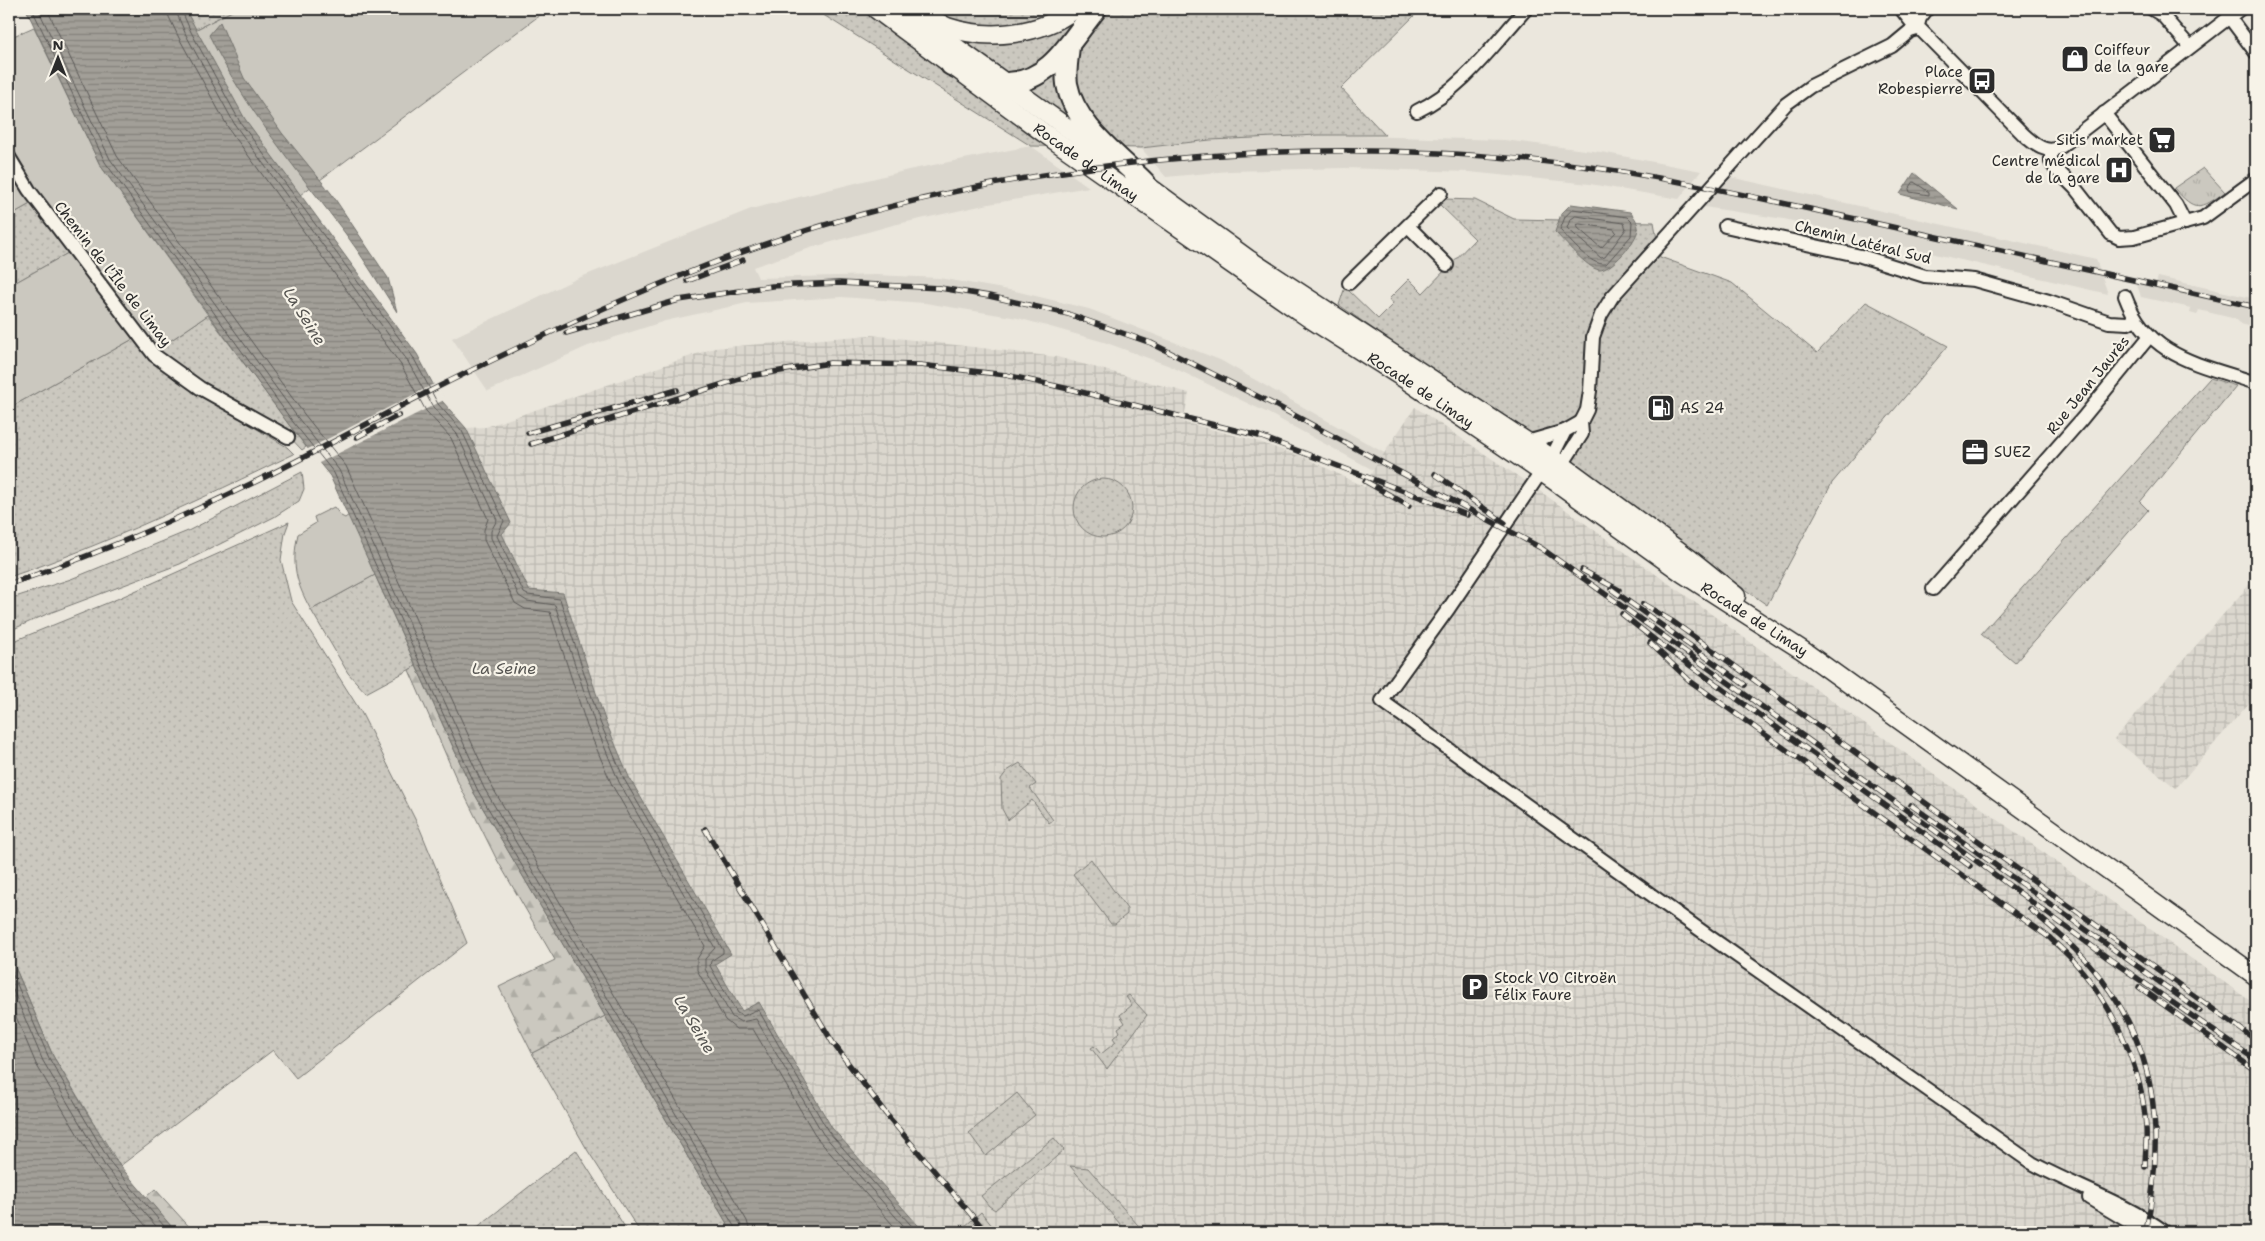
<svg xmlns="http://www.w3.org/2000/svg" width="2265" height="1241" viewBox="0 0 2265 1241" font-family="'Shantell Sans',sans-serif">
	<style>
		.built { fill: #dbd7ce }
		.industrial { fill: url(#industrial-grid) }
		.grass { fill: url(#grass-dots); stroke: #7b7a75 }
		.forest { fill: url(#forest-firs); stroke: #7b7a75 }
		.park { fill: url(#park-tufts); stroke: #7b7a75 }
		.garden { fill: #cbc8bf; stroke: #7b7a75 }
		.water { fill: url(#water-rules); stroke: #72716c }
		.pier { fill: #ebe7dd }
		.lines { fill: none; stroke-linecap: round; stroke-linejoin: round }
		.shore { stroke: #5b5957; stroke-width: 1 }
		.minor-casing { stroke: #2b2b2b; stroke-width: 16 }
		.secondary-casing { stroke: #2b2b2b; stroke-width: 21 }
		.primary-casing { stroke: #2b2b2b; stroke-width: 24 }
		.minor { stroke: #f7f3e8; stroke-width: 12 }
		.secondary { stroke: #f7f3e8; stroke-width: 18 }
		.primary { stroke: #f7f3e8; stroke-width: 20 }
		.rail-casing { stroke: #2b2b2b; stroke-width: 5.5 }
		.rail { stroke: #f7f3e8; stroke-width: 4; stroke-dasharray: 11; stroke-linecap: butt }
		.labels { text-anchor: middle; stroke-width: 4.5; stroke-linejoin: round; paint-order: stroke }
		.poi-label { font-size: 15px; fill: #2b2b2b; stroke: #f7f3e8; text-anchor: start }
		.street-label { font-size: 15px; fill: #2b2b2b; stroke: #f7f3e8 }
		.water-label { font-size: 16px; font-style: italic; fill: #555451; stroke: #f7f3e8 }
	</style>
	<defs>
		<pattern id="industrial-grid" width="8" height="8" patternUnits="userSpaceOnUse" patternTransform="scale(1.25)"><rect width="8" height="8" fill="#dbd7ce"/><path d="M0 4h8M4 0v8" fill="none" stroke="#bcb9b1"/></pattern>
		<pattern id="grass-dots" width="8" height="8" patternUnits="userSpaceOnUse" patternTransform="scale(1.25)"><rect width="8" height="8" fill="#cbc8bf"/><path d="M2 2h.1M6 6h.1" fill="none" stroke="#aeaca4" stroke-width="1.8" stroke-linecap="round"/></pattern>
		<pattern id="forest-firs" width="22" height="20" patternUnits="userSpaceOnUse" patternTransform="scale(1.25)"><rect width="22" height="20" fill="#cbc8bf"/><path d="M5 1l3.5 6h-7zM16 11l3.5 6h-7z" fill="#aeaca4"/></pattern>
		<pattern id="park-tufts" width="24" height="20" patternUnits="userSpaceOnUse" patternTransform="scale(1.25)"><rect width="24" height="20" fill="#cbc8bf"/><path d="M3 7l-1-3M5 7V3M7 7l1-3M15 17l-1-3M17 17v-4M19 17l1-3" fill="none" stroke="#aeaca4"/></pattern>
		<pattern id="water-rules" width="6" height="5" patternUnits="userSpaceOnUse" patternTransform="scale(1.25)"><rect width="6" height="5" fill="#a29f98"/><path d="M0 2.5h6" fill="none" stroke="#84827c"/></pattern>
	</defs>
	<rect width="100%" height="100%" fill="#ebe7dd"/>
	<filter id="ink" filterUnits="userSpaceOnUse"><feTurbulence type="fractalNoise" baseFrequency=".02" numOctaves="2"/><feDisplacementMap in="SourceGraphic" scale="10" xChannelSelector="R" yChannelSelector="G"/><feConvolveMatrix kernelMatrix="1 2 1 2 8 2 1 2 1" color-interpolation-filters="sRGB"/></filter>
	<g filter="url(#ink)">
		<!-- built -->
		<g class="built">
			<polygon points="1318,135 1504,140 1601,152 1701,171 1679,199 1590,184 1469,172 1345,168 1229,171 1166,177 1141,148 1210,140"/>
			<polygon points="1031,146 1089,187 989,204 893,225 810,248 753,267 758,278 876,275 939,278 1015,291 1089,309 1220,360 1411,468 1373,470 1268,413 1170,366 1104,342 1018,318 925,303 841,297 747,303 665,321 588,346 488,391 452,338 576,279 751,209 908,170"/>
			<polygon points="1730,177 2096,259 2108,294 1784,219 1704,207"/>
			<polygon points="2158,277 2256,299 2256,328 2241,324 2236,319 2199,310 2197,315 2190,313 2191,308 2141,297 2135,278 2156,283"/>
		</g>
		<!-- industrial -->
		<g class="industrial">
			<polygon points="871,335 1057,357 1189,393 1183,422 1253,440 1306,458 1365,487 1373,470 1415,407 1537,489 2256,1005 2256,1232 924,1232 832,1128 760,1002 742,1012 715,964 731,953 629,777 605,720 563,593 529,590 502,534 466,428 486,427 714,348"/>
			<polygon points="2256,577 2256,695 2176,788 2114,739"/>
		</g>
		<!-- grass -->
		<g class="grass">
			<polygon points="185,9 241,9 234,10 195,30"/>
			<polygon points="814,9 1421,9 1341,88 1385,135 1318,135 1210,140 1141,148 1031,146"/>
			<polygon points="1444,199 1475,200 1514,219 1654,222 1660,257 1732,283 1817,353 1866,302 1948,346 1832,483 1767,605 1339,305 1345,287 1378,319 1393,304 1389,299 1409,279 1423,293 1475,239 1438,203"/>
			<polygon points="32,203 68,253 9,286 9,216"/>
			<polygon points="208,315 306,447 302,450 284,431 187,374 158,349"/>
			<path d="M 133,339 L 174,379 L 287,447 L 294,454 C 200,499 108,544 9,577 L 9,408 Z"/>
			<polygon points="2210,378 2236,386 2140,502 2148,510 2015,663 1981,634"/>
			<polygon points="302,472 304,489 299,501 274,517 180,564 47,614 9,631 9,599 71,579 188,531"/>
			<circle cx="1103" cy="508" r="29"/>
			<polygon points="289,522 285,533 281,560 291,601 361,712 420,829 467,943 296,1078 273,1050 120,1166 53,1056 9,953 9,643 117,599"/>
			<polygon points="375,575 416,666 366,693 348,673 311,610"/>
			<polygon points="1020,763 1036,784 1030,788 1053,820 1049,823 1032,800 1008,820 1002,809 1001,779 1007,771"/>
			<polygon points="1091,859 1127,909 1127,914 1115,924 1111,924 1073,874"/>
			<polygon points="1129,995 1147,1015 1107,1069 1091,1048 1094,1046 1101,1054 1116,1042 1113,1038 1120,1032 1118,1028 1125,1023 1120,1015 1132,1005 1126,997"/>
			<polygon points="605,1016 732,1232 640,1232 588,1151 532,1053"/>
			<polygon points="1017,1093 1035,1115 986,1156 969,1133"/>
			<polygon points="1054,1138 1064,1150 995,1210 989,1206 981,1196"/>
			<polygon points="576,1150 628,1232 471,1232"/>
			<polygon points="1070,1166 1088,1168 1144,1232 1127,1232"/>
			<polygon points="981,1212 997,1232 965,1232 963,1228"/>
		</g>
		<!-- forest -->
		<g class="forest">
			<polygon points="416,666 474,793 605,1016 532,1053 499,987 555,960 496,858 456,778 409,670"/>
			<polygon points="155,1189 194,1232 176,1232 146,1197"/>
		</g>
		<!-- park -->
		<path class="park" d="M 2203,168 L 2225,192 C 2200,210 2195,212 2174,188 Z"/>
		<!-- garden -->
		<g class="garden">
			<polygon points="241,9 548,9 300,195 244,119 195,30 234,10"/>
			<polygon points="34,27 100,165 208,315 158,349 113,297 9,150 9,38"/>
			<polygon points="9,166 32,203 9,216"/>
			<polygon points="68,253 133,339 9,408 9,286"/>
			<path d="M 334,507 L 341,516 L 345,518 L 349,515 L 375,575 L 311,610 C 296,583 291,565 298,534 L 316,523 L 314,517 Z"/>
		</g>
		<!-- water -->
		<g class="water">
			<polygon points="26,9 185,9 245,119 417,354 442,401 466,428 511,523 502,534 529,590 563,593 605,720 629,777 731,954 715,964 742,1011 759,1002 832,1128 924,1232 732,1232 474,793 330,476 289,425 100,165"/>
			<path d="M 220,22 L 244,78 L 282,133 L 331,193 L 388,278 L 397,312 C 380,286 364,258 345,233 C 295,167 246,110 209,35 Z"/>
			<polygon points="1914,173 1958,209 1900,194"/>
			<path d="M 1571,204 L 1630,212 C 1635,218 1638,222 1638,229 C 1637,241 1611,271 1599,270 C 1587,268 1564,241 1555,232 L 1561,214 Z"/>
			<polygon points="9,953 53,1056 115,1160 176,1232 9,1232"/>
		</g>
		<!-- pier -->
		<polygon class="pier" points="436,383 444,400 442,401 317,464 306,450"/>
		<g class="lines">
			<!-- shore -->
			<g class="shore">
				<polyline points="32,9 105,162 293,422 334,473 478,791 735,1228 736,1232"/>
				<polyline points="38,9 110,159 298,418 339,470 484,788 741,1225 742,1232"/>
				<polyline points="47,9 117,156 304,414 346,466 491,785 747,1221 750,1232"/>
				<polyline points="167,9 169,17 179,38 229,129 401,365 426,411 451,438 488,519 484,530 484,540 515,603 525,609 550,612 587,726 612,785 705,946 697,959 697,970 725,1020 736,1029 753,1029 817,1138 899,1232"/>
				<polyline points="175,9 186,35 235,125 407,360 433,407 457,434 497,520 491,531 491,538 519,596 527,601 555,605 595,724 619,782 715,948 705,959 705,969 732,1017 741,1022 756,1019 823,1134 909,1232"/>
				<polyline points="181,9 191,32 240,122 413,357 438,404 462,431 504,521 497,536 524,593 528,595 560,599 600,722 624,779 723,950 723,953 711,961 710,966 737,1013 743,1016 756,1010 759,1011 828,1131 917,1232"/>
				<polygon points="1914,182 1929,192 1929,195 1910,192 1909,189"/>
				<path d="M 1573,209 L 1627,217 L 1632,222 L 1631,236 L 1606,264 C 1590,266 1571,241 1560,230 L 1565,217 Z"/>
				<polygon points="1576,216 1624,223 1626,229 1605,257 1601,258 1567,228 1570,220"/>
				<polygon points="1580,224 1614,229 1616,232 1601,248 1578,228 1577,225"/>
				<polyline points="9,966 49,1058 110,1162 169,1232"/>
				<polyline points="9,981 43,1061 105,1166 161,1232"/>
				<polyline points="9,1000 36,1064 98,1169 151,1232"/>
			</g>
			<defs>
				<g id="minor">
					<path d="M 1901,9 L 1917,29 L 1921,30 L 2023,134 C 2034,144 2047,156 2062,146 L 2240,9"/>
					<polyline points="2152,9 2162,15 2190,47"/>
					<polyline points="2229,17 2256,53"/>
					<polyline points="1917,29 1920,18 1927,9"/>
					<path d="M 1417,111 C 1462,90 1493,45 1526,9"/>
					<polyline points="2104,113 2176,205 2185,223"/>
					<polyline points="2051,150 2051,162 2055,168 2075,188 2111,234 2119,238 2134,237 2203,218 2256,179"/>
					<polyline points="9,157 29,190 154,355 200,388 288,437"/>
					<polyline points="1408,226 1447,265"/>
					<polyline points="1725,226 1861,256 1925,276 1974,280 2049,301 2109,322 2128,323 2136,319"/>
					<polyline points="1349,283 1441,193"/>
					<path d="M 2125,296 C 2148,358 2200,364 2256,383"/>
					<path d="M 1581,422 L 1565,431 L 1554,453 L 1449,608 L 1382,701 L 1710,937 L 2032,1163 C 2076,1187 2124,1202 2165,1232"/>
					<polyline points="1527,442 1565,431"/>
					<polyline points="1558,471 1582,434 1581,422 1587,410 1590,391 1593,337 1601,315 1612,297 1786,104 1811,86 1892,46 1910,31 1917,29"/>
					<polyline points="1933,589 2082,419 2149,337"/>
					<polyline points="2089,1198 2146,1232"/>
				</g>
				<g id="secondary">
					<path id="s1" d="M 876,9 L 1044,133 L 1309,318 L 1408,381 L 1552,479 L 1684,574 L 1802,650 L 2256,976"/>
					<polyline points="903,9 1109,158"/>
					<path d="M 927,15 C 933,19 940,24 947,27 C 989,41 1040,35 1075,9"/>
					<polyline points="1134,176 1248,259 1562,465 1690,559 1736,596"/>
				</g>
				<g id="primary">
					<path d="M 1069,46 C 1068,58 1065,72 1067,84 C 1074,124 1117,155 1145,183"/>
					<path d="M 951,65 C 968,72 989,84 1007,83 C 1051,82 1071,39 1096,9"/>
				</g>
			</defs>
			<!-- minor casing -->
			<use href="#minor" class="minor-casing"/>
			<!-- secondary casing -->
			<use href="#secondary" class="secondary-casing"/>
			<!-- primary casing -->
			<use href="#primary" class="primary-casing"/>
			<!-- minor -->
			<use href="#minor" class="minor"/>
			<!-- secondary -->
			<use href="#secondary" class="secondary"/>
			<!-- primary -->
			<use href="#primary" class="primary"/>
			<defs>
				<g id="rail">
					<polyline points="687,281 743,260"/>
					<polyline points="566,333 679,300 772,286 839,283 940,288 989,296 1068,314 1151,343 1277,406 1541,548 1941,835 2108,958 2256,1060"/>
					<polyline points="528,433 677,390"/>
					<polyline points="357,437 399,415"/>
					<polyline points="531,444 749,376 830,363 920,365 1006,375 1069,389 1259,436 1467,515"/>
					<polyline points="1435,474 1505,523"/>
					<polyline points="1365,481 1409,506"/>
					<polyline points="1582,570 1619,590"/>
					<path d="M 9,584 C 87,558 163,526 238,490 C 302,460 363,425 426,393 C 517,347 610,303 705,266 C 964,165 1265,132 1540,161 C 1650,172 1757,198 1865,221 C 1995,250 2126,278 2256,307"/>
					<polyline points="1611,589 1745,685"/>
					<polyline points="1643,604 1672,621 2256,1040"/>
					<polyline points="1622,614 1656,641 1970,866"/>
					<path d="M 1650,643 L 1690,681 L 2050,938 C 2059,947 2069,955 2077,965 C 2115,1009 2143,1070 2146,1128 C 2147,1141 2145,1154 2145,1167"/>
					<polyline points="1911,805 2200,1011"/>
					<polyline points="705,829 833,1043 886,1114 986,1232"/>
					<path d="M 2030,909 C 2050,926 2071,943 2089,964 C 2159,1043 2165,1133 2146,1232"/>
					<polyline points="2139,987 2256,1071"/>
				</g>
			</defs>
			<!-- rail casing -->
			<use href="#rail" class="rail-casing"/>
			<!-- rail -->
			<use href="#rail" class="rail"/>
		</g>
	</g>
	<!-- icons -->
	<defs>
		<symbol id="shop-square" viewBox="-11 -11 22 22"><rect x="-9" y="-9" width="18" height="18" rx="4" fill="#2b2b2b" stroke="#f7f3e8"/><path d="M-5-2.5h2.3a2.7 3.5 0 0 1 5.4 0H5L5.5 6h-11ZM-1.5-2.5h3a1.5 2.3 0 0 0-3 0Z" fill="#fff"/></symbol>
		<symbol id="bus-square" viewBox="-11 -11 22 22"><rect x="-9" y="-9" width="18" height="18" rx="4" fill="#2b2b2b" stroke="#f7f3e8"/><path d="M-5-6H5V4H4V6H2V4H-2V6H-4V4H-5ZM-3.5-4V0h7V-4ZM-3.5 1.2v1.5H-2V1.2ZM2 1.2v1.5H3.5V1.2Z" fill="#fff"/></symbol>
		<symbol id="supermarket-square" viewBox="-11 -11 22 22"><rect x="-9" y="-9" width="18" height="18" rx="4" fill="#2b2b2b" stroke="#f7f3e8"/><path d="M-6-5.5h2.5l.6 2H6L4.5 2H-2.5L-4.4-4H-6ZM-1.5 3.2a1.3 1.3 0 1 0 .1 0ZM3 3.2a1.3 1.3 0 1 0 .1 0Z" fill="#fff"/></symbol>
		<symbol id="hospital-square" viewBox="-11 -11 22 22"><rect x="-9" y="-9" width="18" height="18" rx="4" fill="#2b2b2b" stroke="#f7f3e8"/><path d="M-5-5h3v3.5h4V-5h3V5h-3V1.5h-4V5h-3Z" fill="#fff"/></symbol>
		<symbol id="fuel-square" viewBox="-11 -11 22 22"><rect x="-9" y="-9" width="18" height="18" rx="4" fill="#2b2b2b" stroke="#f7f3e8"/><path d="M-5.5-6h7V0h2V4h1.3V-2.5L3-4.5l.8-.8L6-3V5H2.5V1h-1V6h-7ZM-4.2-4.7v3.2H.2V-4.7Z" fill="#fff"/></symbol>
		<symbol id="office-square" viewBox="-11 -11 22 22"><rect x="-9" y="-9" width="18" height="18" rx="4" fill="#2b2b2b" stroke="#f7f3e8"/><path d="M-6-3h4V-5.5h4V-3h4V5H-6ZM-1-4.5V-3h2v-1.5ZM-6 0V1H6V0Z" fill="#fff"/></symbol>
		<symbol id="parking-square" viewBox="-11 -11 22 22"><rect x="-9" y="-9" width="18" height="18" rx="4" fill="#2b2b2b" stroke="#f7f3e8"/><path d="M-3.5-5.5H1a3.5 3.5 0 0 1 0 7H-1V5.5H-3.5ZM-1-3.4V-.6H.8a1.4 1.4 0 0 0 0-2.8Z" fill="#fff"/></symbol>
	</defs>
	<g fill-rule="evenodd">
		<use href="#shop-square" x="2059" y="43" width="32" height="32"/>
		<use href="#bus-square" x="1966" y="65" width="32" height="32"/>
		<use href="#supermarket-square" x="2146" y="124" width="32" height="32"/>
		<use href="#hospital-square" x="2103" y="154" width="32" height="32"/>
		<use href="#fuel-square" x="1645" y="392" width="32" height="32"/>
		<use href="#office-square" x="1959" y="436" width="32" height="32"/>
		<use href="#parking-square" x="1459" y="971" width="32" height="32"/>
	</g>
	<g class="labels">
		<!-- poi labels -->
		<g class="poi-label">
			<text x="2094" y="55">Coiffeur<tspan x="2094" dy="17">de la gare</tspan></text>
			<text x="1963" y="77" text-anchor="end">Place<tspan x="1963" dy="17">Robespierre</tspan></text>
			<text x="2143" y="145" text-anchor="end">Sitis market</text>
			<text x="2100" y="166" text-anchor="end">Centre médical<tspan x="2100" dy="17">de la gare</tspan></text>
			<text x="1680" y="413">AS 24</text>
			<text x="1994" y="457">SUEZ</text>
			<text x="1494" y="983">Stock VO Citroën<tspan x="1494" dy="17">Félix Faure</tspan></text>
		</g>
		<!-- street labels -->
		<g class="street-label">
			<text dy="5" stroke="none"><textPath href="#s1" startOffset="260">Rocade de Limay</textPath></text>
			<text transform="translate(1863 242) rotate(14)" y="5">Chemin Latéral Sud</text>
			<text transform="translate(113 274) rotate(52)" y="5">Chemin de l'Île de Limay</text>
			<text transform="translate(2088 385) rotate(-51)" y="5">Rue Jean Jaurès</text>
			<text dy="5" stroke="none"><textPath href="#s1" startOffset="665">Rocade de Limay</textPath></text>
			<text dy="5" stroke="none"><textPath href="#s1" startOffset="1070">Rocade de Limay</textPath></text>
		</g>
		<!-- water labels -->
		<g class="water-label">
			<text transform="translate(305 316) rotate(58)" y="6">La Seine</text>
			<text x="504" y="674">La Seine</text>
			<text transform="translate(695 1024) rotate(59)" y="6">La Seine</text>
		</g>
	</g>
	<!-- margin -->
	<rect width="2265" height="1241" fill="none" stroke="#f7f3e8" stroke-width="30"/>
	<rect x="15" y="15" width="2235" height="1211" fill="none" stroke="#2b2b2b" stroke-width="2" filter="url(#ink)"/>
	<!-- north arrow -->
	<g transform="translate(58 58)" stroke="#f7f3e8" stroke-width="4" paint-order="stroke">
	<path d="M0-4L9 19L0 12L-9 19Z" fill="#2b2b2b"/>
	<text y="-8" font-size="14" font-weight="bold" text-anchor="middle" fill="#2b2b2b">N</text>
	</g>
</svg>
